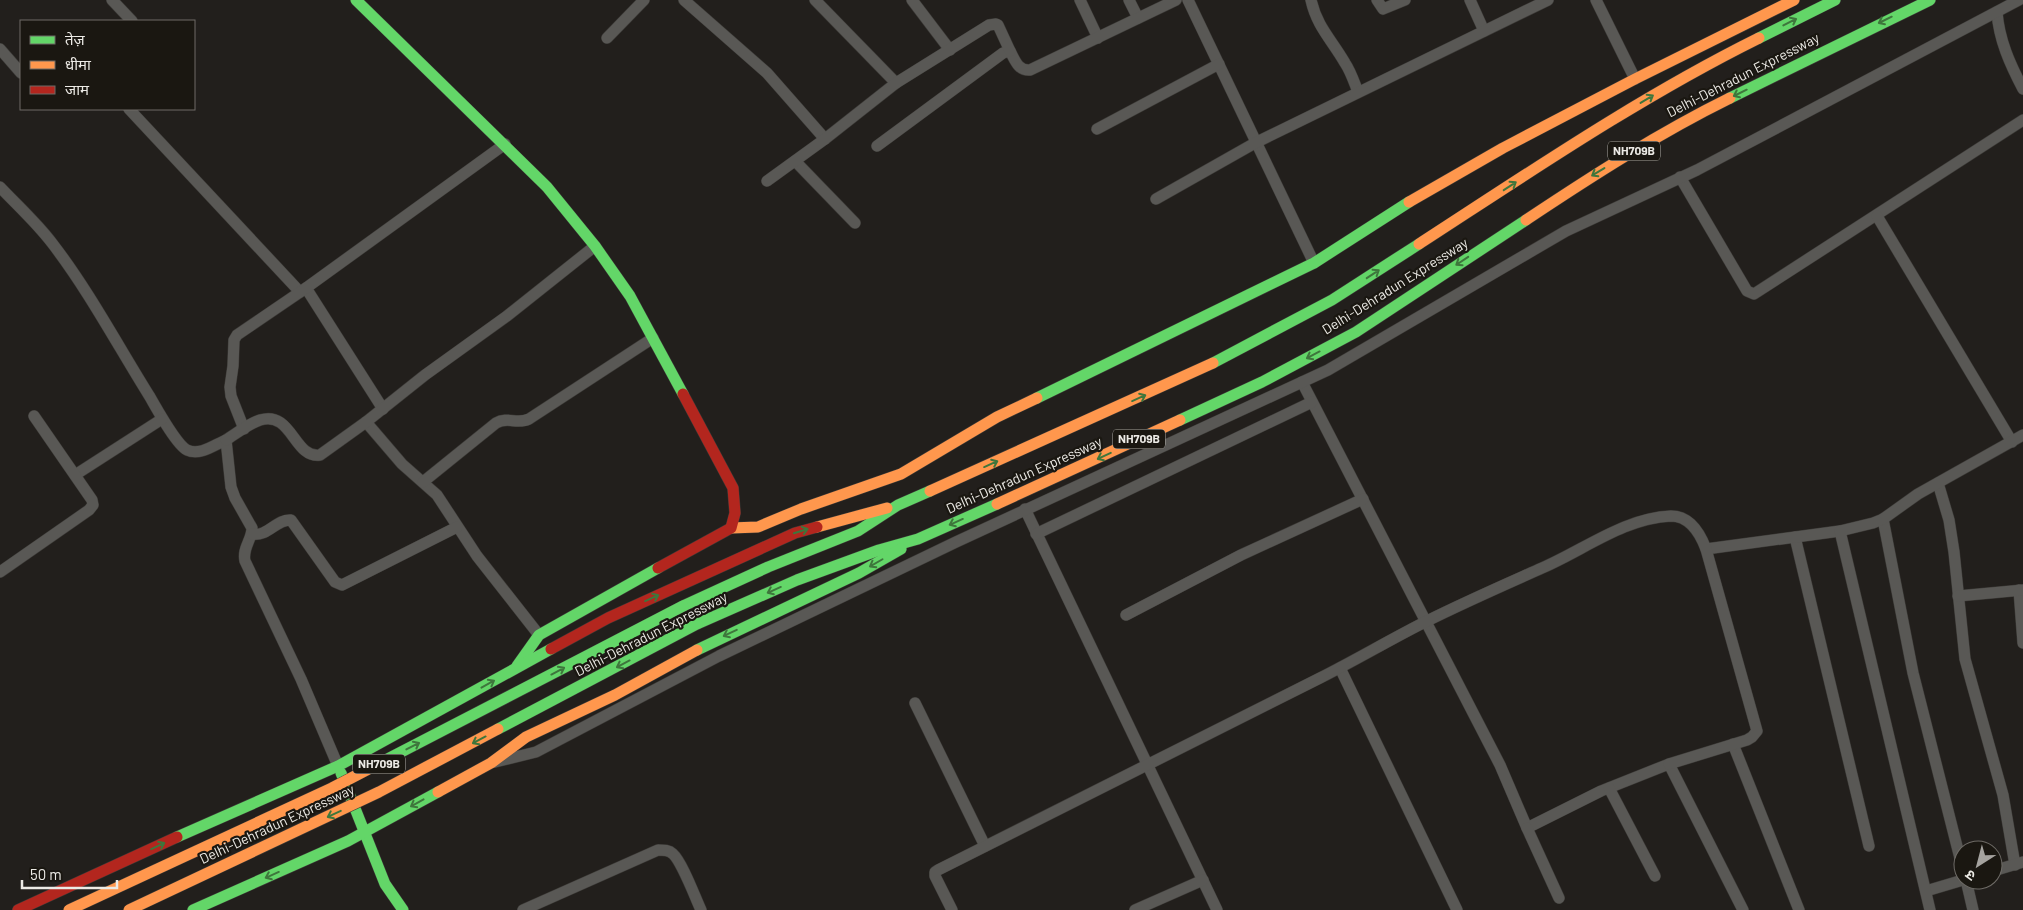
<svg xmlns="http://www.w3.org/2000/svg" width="2023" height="910" viewBox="0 0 2023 910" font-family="Barlow,'Noto Sans Devanagari',sans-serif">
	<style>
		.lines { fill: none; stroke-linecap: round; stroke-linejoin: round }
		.street-casing { stroke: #3c3a37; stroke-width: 12 }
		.fast-casing { stroke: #3c3a37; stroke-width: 12 }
		.slow-casing { stroke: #3c3a37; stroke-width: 12 }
		.jam-casing { stroke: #3c3a37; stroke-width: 12 }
		.street { stroke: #595855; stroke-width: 11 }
		.fast { stroke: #63d668; stroke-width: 11 }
		.slow { stroke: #ff974d; stroke-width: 11 }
		.jam { stroke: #b3261e; stroke-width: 11 }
		.fast-bridge-casing { stroke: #3c3a37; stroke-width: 12; stroke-linecap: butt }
		.slow-bridge-casing { stroke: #3c3a37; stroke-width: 12; stroke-linecap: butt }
		.fast-bridge { stroke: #63d668; stroke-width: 11 }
		.slow-bridge { stroke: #ff974d; stroke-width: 11 }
		.oneway { stroke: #3e763c }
		.labels { text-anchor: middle; stroke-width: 4.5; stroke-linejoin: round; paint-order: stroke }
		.shield { fill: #1a1711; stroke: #adaba5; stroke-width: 1 }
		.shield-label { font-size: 12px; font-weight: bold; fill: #eceae5 }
		.street-label { font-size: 14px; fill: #eceae5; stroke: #1a1711 }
	</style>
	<rect width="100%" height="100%" fill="#221f1c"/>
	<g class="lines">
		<defs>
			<g id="street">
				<polyline points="112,0 132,21"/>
				<polyline points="684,0 767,73 825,139"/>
				<polyline points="815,0 896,83"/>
				<polyline points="912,0 950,50"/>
				<polyline points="1080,0 1098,38"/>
				<polyline points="1129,0 1138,18"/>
				<polyline points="1188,0 1314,263"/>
				<path d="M 1311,0 C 1317,27 1332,40 1345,63 C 1351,72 1354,82 1358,92"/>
				<polyline points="1377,0 1383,9 1405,0"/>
				<polyline points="1470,0 1484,31"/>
				<polyline points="1596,0 1635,79"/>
				<path d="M 1997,12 C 1999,40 2010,64 2023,89"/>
				<polyline points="607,38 644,0"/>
				<polyline points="0,49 21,73"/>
				<polyline points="129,109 300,292"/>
				<polyline points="1097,129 1219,64"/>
				<path d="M 877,146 L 1003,53 L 1010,51 C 1015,60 1018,71 1030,70 L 1176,0"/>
				<polyline points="795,161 855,223"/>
				<polyline points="1680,177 1747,291 1754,294 2023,120"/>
				<polyline points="767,181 825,139 896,83 989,25 996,24 998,25 1010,51"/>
				<path d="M 0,187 C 17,205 37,223 52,243 C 89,291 118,346 150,397 C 157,409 176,444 187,450 C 200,456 214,445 226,440 L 231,487 L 235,498 L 252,528 C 252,540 242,548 245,561 L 301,679 L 338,766"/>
				<polyline points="1156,199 1255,143 1548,0"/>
				<polyline points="1877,216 2012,442"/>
				<polyline points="306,288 383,409"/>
				<polyline points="1302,382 1500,765 1527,828 1601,791 1669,764 1743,910"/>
				<polyline points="366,422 402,464 437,495 477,556 539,635"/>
				<polyline points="244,429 231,396 230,387 233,366 234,340 237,335 306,288 505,144"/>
				<path d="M 226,440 C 237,433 248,424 260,420 C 292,410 294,459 320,455 L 366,422 L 425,375 L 507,316 L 595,246"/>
				<polyline points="75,475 162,419"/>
				<path d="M 423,482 L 496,423 C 508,416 517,425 529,419 L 653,338"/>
				<polyline points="1938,483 1949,520 1954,552 1965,659 2003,795 2015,865"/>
				<polyline points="1025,509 1217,910"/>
				<polyline points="1883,519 1913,673 1963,870"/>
				<path d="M 252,534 C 268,537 276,519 291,520 L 335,582 L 342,585 L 457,527"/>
				<polyline points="1036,534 1312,402"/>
				<polyline points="1795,537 1869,846"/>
				<polyline points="1706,549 1840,531"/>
				<polyline points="0,572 89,510 93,505 92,500 34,416"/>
				<polyline points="2019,590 2023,643"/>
				<polyline points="1958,596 2023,590"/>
				<polyline points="1126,615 1241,555 1363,499"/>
				<polyline points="1340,668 1457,910"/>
				<polyline points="915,703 985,846"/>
				<polyline points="1733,744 1799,910"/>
				<polyline points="495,762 536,752 719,656 956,542 1328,370 1566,231 1697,170 2019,0"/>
				<polyline points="1609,788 1655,876"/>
				<polyline points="1527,828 1559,898"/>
				<polyline points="1993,871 2023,862"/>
				<polyline points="1966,880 1973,910"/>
				<polyline points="1926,891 1963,880"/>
				<path d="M 523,910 L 658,850 C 664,850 669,850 673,854 C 682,862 695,897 701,910"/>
				<path d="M 952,910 L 935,876 L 935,872 L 938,870 C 1065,806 1192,742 1320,678 C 1356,660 1391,639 1427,621 C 1465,602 1504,585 1542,568 C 1584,550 1624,518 1671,516 C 1690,516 1700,533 1706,549 L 1757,731 L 1752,737 L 1747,740 L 1669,764"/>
				<polyline points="1135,910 1203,880"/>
				<polyline points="1930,910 1840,531 1873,523 1883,519 1918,494 2023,435"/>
			</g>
			<g id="fast">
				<polyline points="356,0 547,187 595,246 630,296 683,394"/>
				<polyline points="1759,38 1835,0"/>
				<polyline points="1730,98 1930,0"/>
				<polyline points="1213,363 1332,300 1419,244"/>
				<polyline points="1037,398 1314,263 1409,202"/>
				<polyline points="1180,420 1262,382 1356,332 1526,220"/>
				<polyline points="683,606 768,567 858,531 898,505 930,491"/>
				<polyline points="697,624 797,580 879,550 918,539 997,504"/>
				<polyline points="697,650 859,573 901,549"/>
				<polyline points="517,666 539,635 658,568"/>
				<polyline points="341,773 385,884 403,910"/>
				<polyline points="177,837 338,766 551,649"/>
				<polyline points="193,910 348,841 438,792"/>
			</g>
			<g id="slow">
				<polyline points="1409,202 1503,148 1635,79 1794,0"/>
				<path d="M 1526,220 C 1592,176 1659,133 1730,98"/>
				<path d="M 1419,244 C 1530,172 1640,97 1759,38"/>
				<polyline points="930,491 1213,363"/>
				<polyline points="997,504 1180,420"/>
				<polyline points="817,527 887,508"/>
				<polyline points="731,528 758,527 801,509 901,474 997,417 1037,398"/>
				<polyline points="438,792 491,763 526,737 615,695 697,650"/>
			</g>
			<g id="jam">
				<polyline points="658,568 731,528 735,513 733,488 683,394"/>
				<polyline points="551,649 608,618 795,533 817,527"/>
				<polyline points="18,910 177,837"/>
			</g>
		</defs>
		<!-- street casing -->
		<use href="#street" class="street-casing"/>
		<!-- fast casing -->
		<use href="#fast" class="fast-casing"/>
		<!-- slow casing -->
		<use href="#slow" class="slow-casing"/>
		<!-- jam casing -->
		<use href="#jam" class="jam-casing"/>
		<!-- street -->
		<use href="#street" class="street"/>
		<!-- fast -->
		<use href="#fast" class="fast"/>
		<!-- slow -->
		<use href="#slow" class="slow"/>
		<!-- jam -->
		<use href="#jam" class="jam"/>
		<defs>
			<g id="fast-bridge">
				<polyline points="498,729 697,624"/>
				<polyline points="378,764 683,606"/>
			</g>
			<g id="slow-bridge">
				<polyline points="69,910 332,788 378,764"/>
				<polyline points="129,910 379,792 498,729"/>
			</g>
		</defs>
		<!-- fast-bridge casing -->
		<use href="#fast-bridge" class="fast-bridge-casing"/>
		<!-- slow-bridge casing -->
		<use href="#slow-bridge" class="slow-bridge-casing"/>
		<!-- fast-bridge -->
		<use href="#fast-bridge" class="fast-bridge"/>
		<!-- slow-bridge -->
		<use href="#slow-bridge" class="slow-bridge"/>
	</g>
	<!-- one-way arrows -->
	<defs><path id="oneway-shaft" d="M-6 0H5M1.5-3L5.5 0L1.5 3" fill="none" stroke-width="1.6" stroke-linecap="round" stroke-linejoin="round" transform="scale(1.25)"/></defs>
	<g class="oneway">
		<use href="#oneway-shaft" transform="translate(1885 20) rotate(154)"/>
		<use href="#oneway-shaft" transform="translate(1790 22) rotate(-27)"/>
		<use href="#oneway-shaft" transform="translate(1740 93) rotate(154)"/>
		<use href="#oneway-shaft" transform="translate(1647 99) rotate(-31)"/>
		<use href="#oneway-shaft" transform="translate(1598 172) rotate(149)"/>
		<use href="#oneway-shaft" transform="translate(1510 186) rotate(-33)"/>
		<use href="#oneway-shaft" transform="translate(1462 261) rotate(146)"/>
		<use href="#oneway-shaft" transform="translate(1373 274) rotate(-33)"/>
		<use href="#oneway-shaft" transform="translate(1313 355) rotate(152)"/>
		<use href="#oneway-shaft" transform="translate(1139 398) rotate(-24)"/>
		<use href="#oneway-shaft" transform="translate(1104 456) rotate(155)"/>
		<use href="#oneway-shaft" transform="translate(991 464) rotate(-24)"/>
		<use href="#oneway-shaft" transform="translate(956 522) rotate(156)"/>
		<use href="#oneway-shaft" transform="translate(801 531) rotate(-17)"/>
		<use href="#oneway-shaft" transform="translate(876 563) rotate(150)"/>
		<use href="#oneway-shaft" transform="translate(774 590) rotate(156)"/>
		<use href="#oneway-shaft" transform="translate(652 598) rotate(-24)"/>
		<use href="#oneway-shaft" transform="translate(730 633) rotate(155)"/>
		<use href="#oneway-shaft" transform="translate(623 664) rotate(152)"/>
		<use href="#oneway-shaft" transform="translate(558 671) rotate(-28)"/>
		<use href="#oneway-shaft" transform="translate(488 684) rotate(-29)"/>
		<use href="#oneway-shaft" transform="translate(479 740) rotate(152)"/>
		<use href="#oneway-shaft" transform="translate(413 746) rotate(-27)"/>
		<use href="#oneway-shaft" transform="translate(417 803) rotate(151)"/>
		<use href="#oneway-shaft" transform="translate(334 814) rotate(155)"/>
		<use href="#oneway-shaft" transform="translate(158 846) rotate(-25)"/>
		<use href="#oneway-shaft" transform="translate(272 875) rotate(156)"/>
	</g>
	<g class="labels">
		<!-- shield labels -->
		<g class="shield">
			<rect x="1608" y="141.5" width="52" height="19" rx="4"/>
			<rect x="1113" y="429.5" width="52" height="19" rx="4"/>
			<rect x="353" y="754.5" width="52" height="19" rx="4"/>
		</g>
		<g class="shield-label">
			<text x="1634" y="155">NH709B</text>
			<text x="1139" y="443">NH709B</text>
			<text x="379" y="768">NH709B</text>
		</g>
		<!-- street labels -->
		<g class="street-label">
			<text transform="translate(1743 75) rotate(-27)" y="5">Delhi-Dehradun Expressway</text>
			<text transform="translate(1395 286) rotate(-32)" y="5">Delhi-Dehradun Expressway</text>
			<text transform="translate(1024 475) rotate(-24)" y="5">Delhi-Dehradun Expressway</text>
			<text transform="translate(651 634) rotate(-27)" y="5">Delhi-Dehradun Expressway</text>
			<text transform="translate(277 824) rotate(-25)" y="5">Delhi-Dehradun Expressway</text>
		</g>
	</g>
	<!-- legend -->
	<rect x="20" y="20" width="175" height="90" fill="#1a1711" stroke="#6e6b66"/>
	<rect x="30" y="36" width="25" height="8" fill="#63d668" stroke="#6e6b66"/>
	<text x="65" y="45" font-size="15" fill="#eceae5">तेज़</text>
	<rect x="30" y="61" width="25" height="8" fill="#ff974d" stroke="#6e6b66"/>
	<text x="65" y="70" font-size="15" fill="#eceae5">धीमा</text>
	<rect x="30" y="86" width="25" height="8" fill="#b3261e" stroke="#6e6b66"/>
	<text x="65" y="95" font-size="15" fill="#eceae5">जाम</text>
	<!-- north arrow -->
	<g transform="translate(1978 865) rotate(216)"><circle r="24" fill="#1a1711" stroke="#6e6b66"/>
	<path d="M0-4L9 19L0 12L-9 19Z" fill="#a5a39f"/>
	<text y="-8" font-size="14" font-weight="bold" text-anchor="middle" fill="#eceae5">उ</text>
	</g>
	<!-- scale -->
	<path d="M22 880v8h95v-8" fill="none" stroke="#eceae5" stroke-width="2.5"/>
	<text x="30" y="880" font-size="15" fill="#eceae5" stroke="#1a1711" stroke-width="4" paint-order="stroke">50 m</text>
</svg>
